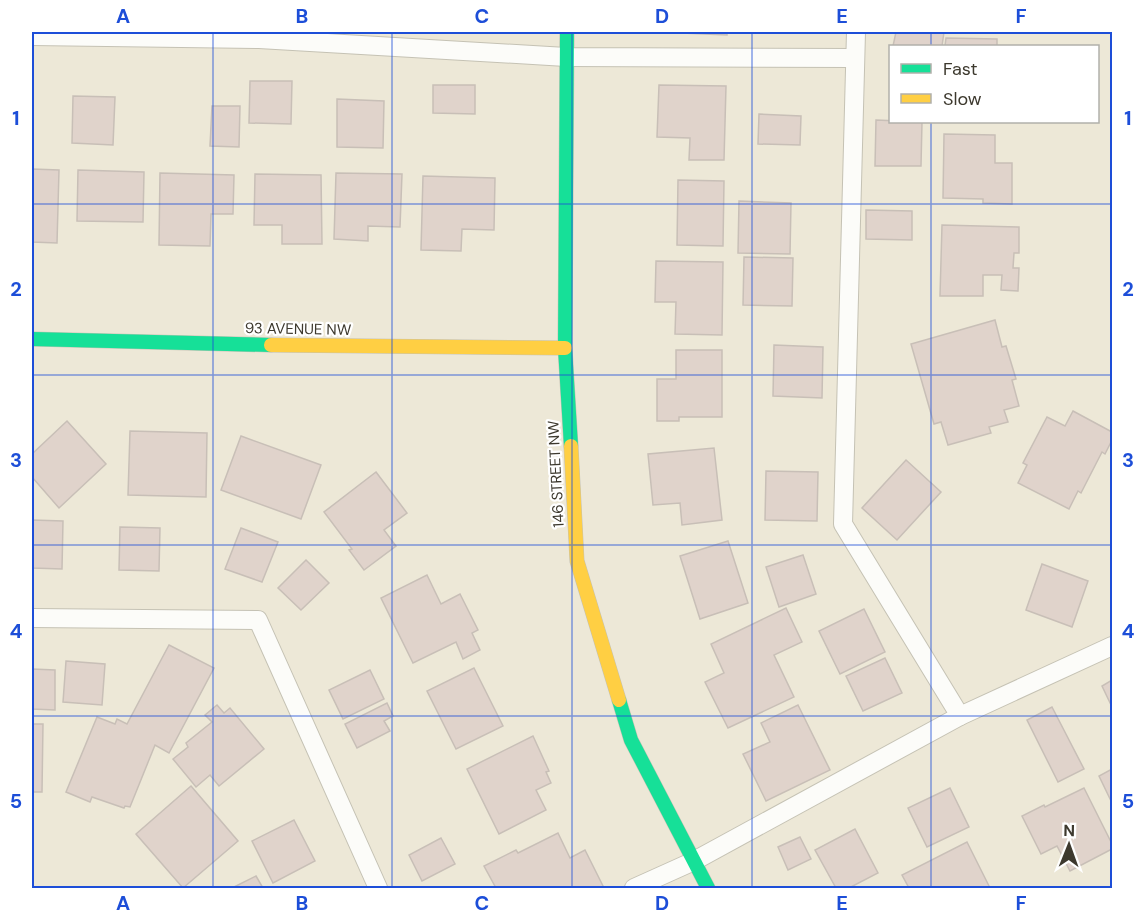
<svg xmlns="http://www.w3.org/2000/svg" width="1144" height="920" viewBox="0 0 1144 920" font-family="'DM Sans',sans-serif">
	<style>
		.building { fill: #e0d3cb; stroke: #c8bfb7; stroke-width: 1.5 }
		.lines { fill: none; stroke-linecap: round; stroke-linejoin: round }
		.lane-casing { stroke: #c5c2b4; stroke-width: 20 }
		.fast-casing { stroke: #c5c2b4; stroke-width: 15 }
		.slow-casing { stroke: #c5c2b4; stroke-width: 15 }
		.lane { stroke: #fcfcf9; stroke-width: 18 }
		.fast { stroke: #16e098; stroke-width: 14 }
		.slow { stroke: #ffcf43; stroke-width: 14 }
		.grid { fill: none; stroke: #1d4ed8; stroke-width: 1.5; stroke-opacity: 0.55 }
		.labels { text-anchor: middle; stroke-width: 4.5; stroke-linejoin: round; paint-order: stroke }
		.street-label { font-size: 15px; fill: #3d392e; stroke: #fff }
		.neatline { fill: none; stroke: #1d4ed8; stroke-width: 2 }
		.grid-label { font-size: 20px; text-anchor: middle; font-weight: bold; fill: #1d4ed8 }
	</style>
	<rect width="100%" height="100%" fill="#ede8d7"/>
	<!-- building -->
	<g class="building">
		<polygon points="658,32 727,32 727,35"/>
		<polygon points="896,32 944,32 942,46 893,46"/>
		<polygon points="946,38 997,39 997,46 945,46"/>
		<polygon points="250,81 292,81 291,124 249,123"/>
		<polygon points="433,85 475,85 475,114 433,113"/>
		<polygon points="659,85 726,86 724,160 689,160 690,138 657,137"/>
		<polygon points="73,96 115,97 113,145 72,143"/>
		<polygon points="337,99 384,101 383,148 337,147"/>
		<polygon points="212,106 240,106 239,147 210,146"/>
		<polygon points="759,114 801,116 800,145 758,144"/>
		<polygon points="876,120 922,122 921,166 875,166"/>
		<polygon points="944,134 995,135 995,163 1012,163 1012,204 983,203 983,199 943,198"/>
		<polygon points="32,169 59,170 57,243 32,242"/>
		<polygon points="78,170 144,172 143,222 77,221"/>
		<polygon points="160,173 234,175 233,214 211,214 210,246 159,245"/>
		<polygon points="336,173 402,174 400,227 368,226 368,241 334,239"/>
		<polygon points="255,174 321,175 322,244 282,244 282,225 254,225"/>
		<polygon points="423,176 495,178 494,230 462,229 461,251 421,250"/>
		<polygon points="678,180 724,181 723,246 677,245"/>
		<polygon points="739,201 791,203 790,254 738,253"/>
		<polygon points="866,210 912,211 912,240 866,239"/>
		<polygon points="942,225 1019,227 1019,253 1014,253 1013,268 1019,268 1018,291 1001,290 1002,275 983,275 983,296 940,296"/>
		<polygon points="744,257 793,258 792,306 743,305"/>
		<polygon points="656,261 723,262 722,335 675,334 676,302 655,302"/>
		<polygon points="995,320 1002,347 1006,346 1016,379 1012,380 1019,406 1004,410 1008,422 989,427 991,433 948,445 941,422 934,424 911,344"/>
		<polygon points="774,345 823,347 822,398 773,396"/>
		<polygon points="676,350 722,350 722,417 679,417 679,421 657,421 657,379 676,379"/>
		<polygon points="1073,411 1112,432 1112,440 1105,454 1102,452 1081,493 1078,491 1069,509 1018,483 1027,465 1023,463 1047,417 1065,426"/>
		<polygon points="67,421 106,464 59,508 32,477 32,454"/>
		<polygon points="130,431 207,433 206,497 128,495"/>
		<polygon points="241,436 321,465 301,519 221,490"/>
		<polygon points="714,448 722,520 682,525 680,503 653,505 648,454"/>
		<polygon points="906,460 941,492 897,540 862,508"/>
		<polygon points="766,471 818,472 817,521 765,520"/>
		<polygon points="376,472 407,513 384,530 396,546 364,570 349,550 352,549 324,512"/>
		<polygon points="32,520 63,521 62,569 32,568"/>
		<polygon points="120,527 160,528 159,571 119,570"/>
		<polygon points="241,528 278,542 262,582 225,569"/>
		<polygon points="728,541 748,603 700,619 680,556"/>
		<polygon points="803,555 816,594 779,607 766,567"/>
		<polygon points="306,560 329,583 301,610 278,588"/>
		<polygon points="1042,564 1088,581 1072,627 1026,610"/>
		<polygon points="427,575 441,604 460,594 478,630 472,633 480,650 463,659 456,642 413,663 381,598"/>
		<polygon points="786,608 802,642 774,655 794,697 728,728 705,682 724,673 711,644"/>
		<polygon points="864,609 885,652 840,674 819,631"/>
		<polygon points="169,645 214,668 169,753 155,745 130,807 125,806 124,808 92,797 90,802 66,792 97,717 115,724 117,719 127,724"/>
		<polygon points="885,658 902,693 863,711 846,676"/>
		<polygon points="66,661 105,664 102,705 63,702"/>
		<polygon points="474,668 503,726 456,749 427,691"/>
		<polygon points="32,669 55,670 55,710 32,709"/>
		<polygon points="370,670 384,699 343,719 329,690"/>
		<polygon points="1112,680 1112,707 1102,686"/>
		<polygon points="387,703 393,716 384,721 390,731 357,748 345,724"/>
		<polygon points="217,705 224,713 230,708 264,749 219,786 210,775 196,787 173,759 188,747 186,743 212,722 205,715"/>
		<polygon points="798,705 830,770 766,801 743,754 770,742 761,723"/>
		<polygon points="1052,707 1084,769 1058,782 1027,720"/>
		<polygon points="32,724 43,724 42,792 32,792"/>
		<polygon points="533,736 549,771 546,772 551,783 536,790 546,810 499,834 467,769"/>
		<polygon points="1112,769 1112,803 1099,776"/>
		<polygon points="191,786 238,841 183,888 136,834"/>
		<polygon points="950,788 969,827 927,847 908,808"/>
		<polygon points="1084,788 1112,844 1112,849 1070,871 1057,846 1041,854 1022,816 1044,805 1045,807"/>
		<polygon points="294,820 315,861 273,883 252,841"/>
		<polygon points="855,829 878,873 849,888 836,888 815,850"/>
		<polygon points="558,833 570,858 585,850 604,888 496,888 484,866 516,850 518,853"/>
		<polygon points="800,837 811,859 788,870 778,847"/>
		<polygon points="441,838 455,864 422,881 409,855"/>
		<polygon points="967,842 990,888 909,888 902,875"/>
		<polygon points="256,876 263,888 232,888"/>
	</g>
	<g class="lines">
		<defs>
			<g id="lane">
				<polyline points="856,32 843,524 960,716 1112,646"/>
				<polyline points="32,36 259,39 566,57 855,58"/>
				<polyline points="32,618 258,620 378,888"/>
				<polyline points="634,888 694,861 960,716"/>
			</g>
			<g id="fast">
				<polyline points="567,32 565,348 571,446"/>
				<polyline points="32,339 271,345"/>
				<polyline points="619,700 631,740 708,888"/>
			</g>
			<g id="slow">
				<polyline points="271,345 565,348"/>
				<polyline points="571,446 577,561 619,700"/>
			</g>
		</defs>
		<!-- lane casing -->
		<use href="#lane" class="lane-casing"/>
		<!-- fast casing -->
		<use href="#fast" class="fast-casing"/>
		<!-- slow casing -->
		<use href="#slow" class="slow-casing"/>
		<!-- lane -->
		<use href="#lane" class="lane"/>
		<!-- fast -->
		<use href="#fast" class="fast"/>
		<!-- slow -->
		<use href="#slow" class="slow"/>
	</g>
	<!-- grid -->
	<path class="grid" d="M 213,32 L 213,888M 392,32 L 392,888M 572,32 L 572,888M 752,32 L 752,888M 931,32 L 931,46M 931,122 L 931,888M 32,204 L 1112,204M 32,375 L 1112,375M 32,545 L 1112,545M 32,716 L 1112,716"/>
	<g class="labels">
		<!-- street labels -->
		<g class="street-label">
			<text transform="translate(298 329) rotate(1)" y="5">93 AVENUE NW</text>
			<text transform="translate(556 474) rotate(-93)" y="5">146 STREET NW</text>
		</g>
	</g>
	<!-- border -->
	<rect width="1144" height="920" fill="none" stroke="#ffffff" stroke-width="66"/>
	<!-- legend -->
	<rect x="889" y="45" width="210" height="78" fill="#ffffff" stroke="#b1b0ab" stroke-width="1.5"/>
	<rect x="901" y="64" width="30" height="9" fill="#16e098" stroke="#b1b0ab" stroke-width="1.5"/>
	<text x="943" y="75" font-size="18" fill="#3d392e">Fast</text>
	<rect x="901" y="94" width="30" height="9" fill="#ffcf43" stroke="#b1b0ab" stroke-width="1.5"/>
	<text x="943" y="105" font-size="18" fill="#3d392e">Slow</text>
	<!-- north arrow -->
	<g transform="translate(1069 845) rotate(1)" stroke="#ffffff" stroke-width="4.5" paint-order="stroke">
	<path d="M0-4.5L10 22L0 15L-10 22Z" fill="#3d392e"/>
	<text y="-9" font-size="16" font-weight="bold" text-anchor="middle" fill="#3d392e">N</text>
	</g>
	<rect x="33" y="33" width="1078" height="854" class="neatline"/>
	<g class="grid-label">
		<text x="123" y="23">A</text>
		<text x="302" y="23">B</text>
		<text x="482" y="23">C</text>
		<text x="662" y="23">D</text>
		<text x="842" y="23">E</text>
		<text x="1021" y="23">F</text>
		<text x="16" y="125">1</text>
		<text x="1128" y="125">1</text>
		<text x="16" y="296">2</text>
		<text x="1128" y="296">2</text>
		<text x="16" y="467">3</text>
		<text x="1128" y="467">3</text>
		<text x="16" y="638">4</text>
		<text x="1128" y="638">4</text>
		<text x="16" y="808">5</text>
		<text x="1128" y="808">5</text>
		<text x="123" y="910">A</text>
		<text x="302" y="910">B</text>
		<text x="482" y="910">C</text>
		<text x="662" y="910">D</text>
		<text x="842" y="910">E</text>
		<text x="1021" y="910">F</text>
	</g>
</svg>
